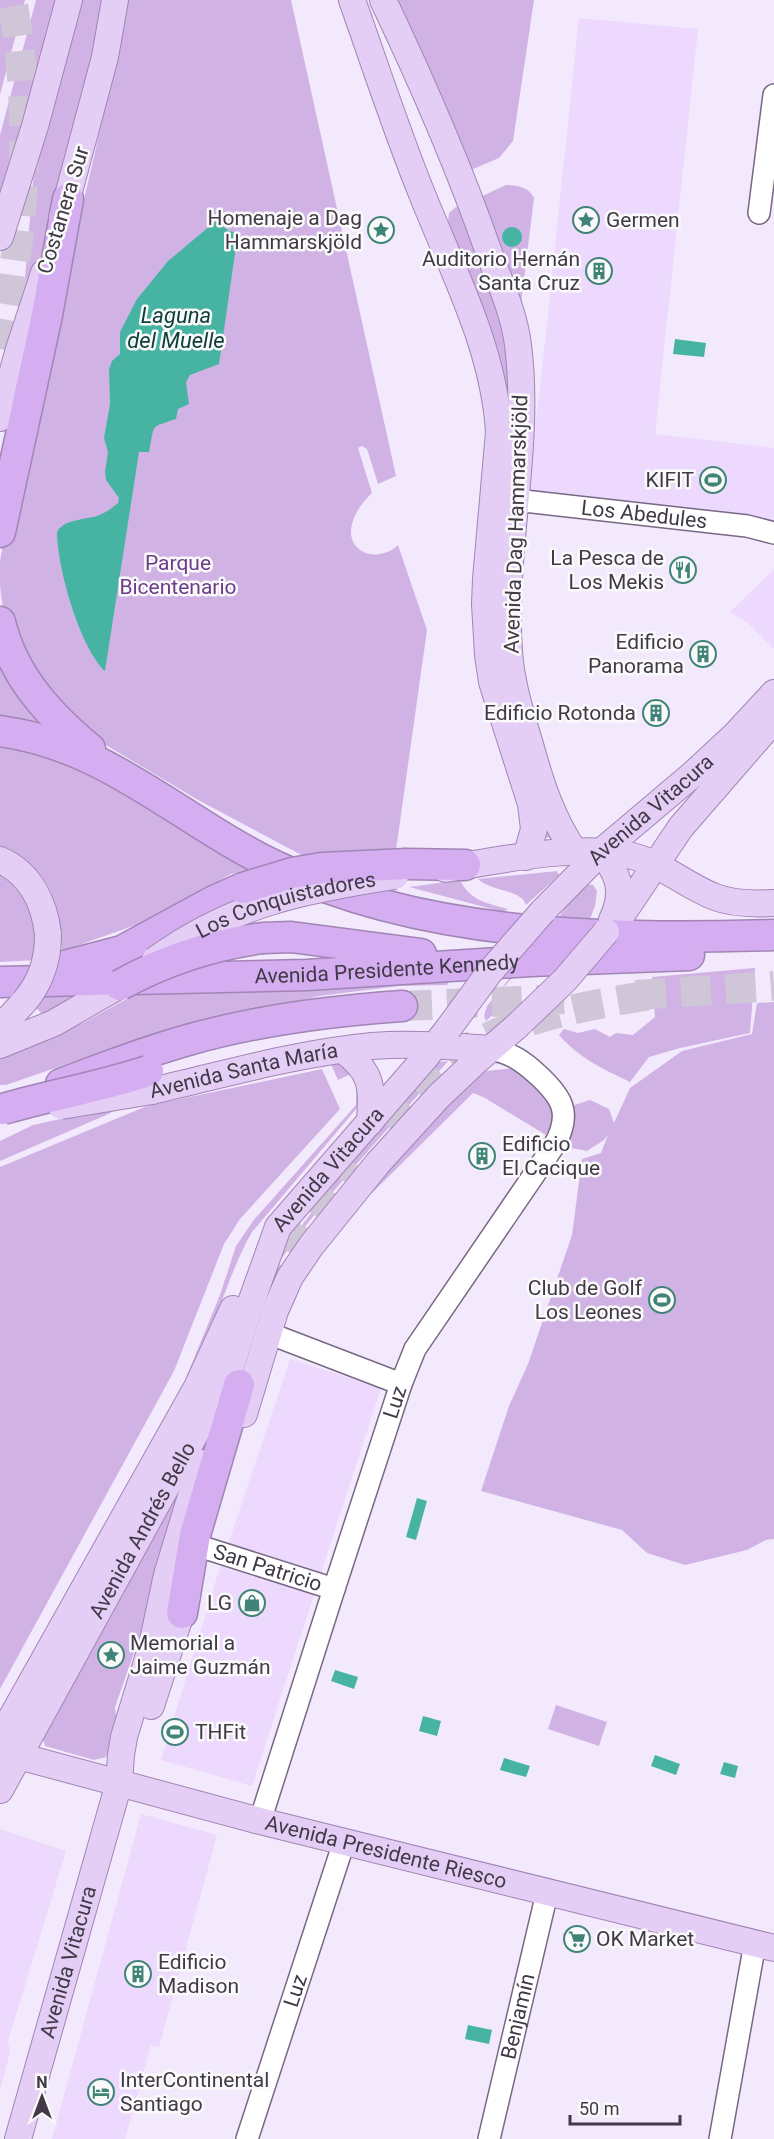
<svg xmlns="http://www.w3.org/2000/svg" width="774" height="2139" viewBox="0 0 774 2139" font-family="Roboto,sans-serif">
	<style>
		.built { fill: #edd8fe }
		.green { fill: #d0b3e4 }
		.water { fill: #47b4a3 }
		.pier { fill: #f3e9fc }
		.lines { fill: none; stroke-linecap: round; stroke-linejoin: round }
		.highway-tunnel { stroke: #cfc6d8; stroke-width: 30; stroke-dasharray: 30 15; stroke-linecap: butt }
		.minor-casing { stroke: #786883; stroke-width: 24 }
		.major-casing { stroke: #a185b4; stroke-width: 28 }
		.highway-casing { stroke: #a185b4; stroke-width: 33 }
		.minor { stroke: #fff; stroke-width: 21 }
		.major { stroke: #e5cef6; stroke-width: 26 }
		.highway { stroke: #d4aef0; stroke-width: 30 }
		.major-bridge-casing { stroke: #a185b4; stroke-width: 28; stroke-linecap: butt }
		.highway-bridge-casing { stroke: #a185b4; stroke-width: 33; stroke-linecap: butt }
		.major-bridge { stroke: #e5cef6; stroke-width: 26 }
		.highway-bridge { stroke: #d4aef0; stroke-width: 30 }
		.labels { text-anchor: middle; stroke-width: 5; stroke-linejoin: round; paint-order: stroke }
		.street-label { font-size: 21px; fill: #413a46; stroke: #fafafa }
		.poi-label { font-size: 21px; fill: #413a46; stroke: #fafafa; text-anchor: end }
		.park-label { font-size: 21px; fill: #6c3b8a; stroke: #fafafa }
		.water-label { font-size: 22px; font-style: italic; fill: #0b3e36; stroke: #fafafa }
	</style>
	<rect width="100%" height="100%" fill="#f3e9fc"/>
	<!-- built -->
	<g class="built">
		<polygon points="579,18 698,29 655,434 774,448 774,528 527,492 541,380"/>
		<polygon points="774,569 774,649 748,623 730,612"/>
		<polygon points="290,1359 381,1388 252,1786 161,1760 215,1583"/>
		<polygon points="141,1814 217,1835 159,2047 151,2045 125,2139 52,2139"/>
		<polygon points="0,1829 66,1851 8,2041 10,2052 0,2090"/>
	</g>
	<!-- green -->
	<g class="green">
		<polygon points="0,0 25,0 0,95"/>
		<polygon points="36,0 63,0 0,215 0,135"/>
		<polygon points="81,0 106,0 63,199 6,369 25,278 34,170"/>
		<path d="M 122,0 L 291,0 L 396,476 L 378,484 L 367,449 L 362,446 L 358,448 L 372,493 C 361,503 347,523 352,539 C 359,559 385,558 398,545 L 427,630 L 396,850 L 307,858 L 198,800 L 89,735 L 43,693 L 3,610 L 0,586 L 0,561 L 4,539 L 94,157 L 115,57 Z"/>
		<polygon points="396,0 534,0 513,141 499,158 471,170 434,80"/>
		<path d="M 506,185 C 518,185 528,187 534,198 L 520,312 L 476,199 Z"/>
		<path d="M 456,207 L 461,207 L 464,214 C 483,264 505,313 512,367 L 499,574 L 499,636 L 510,697 L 552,838 L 544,837 L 533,787 L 510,713 L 501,667 L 498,638 L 497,514 L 505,433 L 505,404 L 499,367 L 480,310 L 448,222 L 449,213 Z"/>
		<polygon points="0,660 44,719 36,723 0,716"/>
		<path d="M 0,743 L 64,756 L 257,868 L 231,874 L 150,920 L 62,951 C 60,900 50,868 0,847 Z"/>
		<path d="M 557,871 L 559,875 L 526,905 C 522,889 491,892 478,879 Z"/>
		<polygon points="0,872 26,898 39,936 38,960 0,962"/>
		<path d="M 460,880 C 470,901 487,903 508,909 L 503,912 L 409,887 Z"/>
		<polygon points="586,884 593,885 597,891 595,906 590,919 570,944 486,1021 484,1016 487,1006 557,920 567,905"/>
		<path d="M 755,968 L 750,1033 L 680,1048 L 649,1057 L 630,1082 C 603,1069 579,1058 559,1035 L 564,1029 L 578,1033 L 595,1029 L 610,1037 L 616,1033 L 633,1035 L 655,1017 L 652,977 Z"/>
		<polygon points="455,973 447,985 399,986 319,996 154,1038 84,1058 6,1085 0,1085 0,1057 83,1023 148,987"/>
		<polygon points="88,991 43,1015 34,1006 43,995"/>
		<polygon points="774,1002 774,1539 766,1540 747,1550 685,1565 647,1553 622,1530 481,1491 509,1406 528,1364 572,1235 582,1159 601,1153 608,1135 604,1140 587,1151 566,1147 571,1106 590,1100 609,1109 614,1123 630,1088 682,1051 752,1034 757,1003"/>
		<path d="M 448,1061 C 388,1130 319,1201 269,1277 L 289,1242 L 338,1178 L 424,1078 L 439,1062 Z"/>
		<polygon points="330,1062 346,1062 357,1071 338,1080"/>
		<path d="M 514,1068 C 531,1076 551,1093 553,1113 C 554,1121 549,1128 546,1135 L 485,1098 L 473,1093 L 371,1194 L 368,1192 L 461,1088 L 486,1071 Z"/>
		<polygon points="322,1069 340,1109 240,1219 224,1244 174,1371 0,1689 0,1167 147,1106"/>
		<path d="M 364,1080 L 363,1100 L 357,1108 L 252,1232 C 225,1279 215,1335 185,1380 L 220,1295 L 236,1246 L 253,1221 L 356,1105 L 356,1088 Z"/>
		<polygon points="111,1108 111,1113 0,1161 0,1141 33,1125"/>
		<polygon points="201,1442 174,1539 115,1707 117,1724 106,1757 94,1760 45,1746 42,1737"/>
		<polygon points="556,1705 607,1722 599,1746 548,1729"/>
	</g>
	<!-- water -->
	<g class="water">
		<path d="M 216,221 L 229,231 L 238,233 L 219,364 L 190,375 L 186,382 L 189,404 L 178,409 L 176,419 C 149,428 155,423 149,452 L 139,452 L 105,671 C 80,648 57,567 57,532 C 64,519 84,520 97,516 C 105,513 111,509 118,503 L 119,498 L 106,480 L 105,472 L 108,452 L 104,438 L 110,404 L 109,369 L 112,361 L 120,354 L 120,332 L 137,299 L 168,261 Z"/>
		<circle cx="512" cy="237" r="10"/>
		<polygon points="675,339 706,343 704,357 673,354"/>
		<polygon points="417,1498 427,1501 416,1540 406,1537"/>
		<polygon points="335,1670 358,1677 354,1689 331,1681"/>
		<polygon points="423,1716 441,1721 437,1736 419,1731"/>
		<polygon points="655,1755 680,1764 676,1775 651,1766"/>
		<polygon points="504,1758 530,1766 526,1777 500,1770"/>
		<polygon points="724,1762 738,1766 735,1778 720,1774"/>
		<polygon points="468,2025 492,2030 489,2044 465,2039"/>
	</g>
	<!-- pier -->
	<polygon class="pier" points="565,921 581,925 520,992 501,994 501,990"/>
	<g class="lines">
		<!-- highway-tunnel -->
		<g class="highway-tunnel">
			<path d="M 0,349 C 24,231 34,119 12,0"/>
			<polyline points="636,995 774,986"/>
			<polyline points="402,1006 564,999"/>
			<path d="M 383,1121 C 413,1091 444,1060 483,1040 C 537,1013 597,1004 656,994"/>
			<polyline points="272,1294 308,1217 350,1160"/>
		</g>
		<defs>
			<g id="minor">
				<polyline points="759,213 774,95"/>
				<path id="s1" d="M 515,500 L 747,526 L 774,533"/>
				<polyline points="268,1333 401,1384"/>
				<path id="s2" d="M 202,1547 L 334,1589"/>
				<path id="s3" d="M 260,1821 L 334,1589 L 401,1384 L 415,1349 L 555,1144 C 572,1113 562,1097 538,1075 C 523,1061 511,1053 490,1049"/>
				<path id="s4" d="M 247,2139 L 344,1842"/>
				<path id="s5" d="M 489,2139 L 547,1893"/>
				<polyline points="720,2139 755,1943"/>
			</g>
			<g id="major">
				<path d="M 352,0 C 375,65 396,130 422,194 C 453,272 494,348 499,432 L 486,579 L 485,604 L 488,655 L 492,682 L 531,804 L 534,829 L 526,857"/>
				<path d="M 383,0 C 422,82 458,164 488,250 C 499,281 514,312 518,345 C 531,446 502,549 509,651 C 511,684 522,717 531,748 C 541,784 553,821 575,852"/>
				<polyline points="62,218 105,57 115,0"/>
				<polyline points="0,237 35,126 69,0"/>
				<polyline points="0,418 19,349 44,273"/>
				<path d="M 602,851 C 618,876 626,890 612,920"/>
				<path d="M 0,860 C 30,873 45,903 48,935"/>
				<path d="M 445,869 C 500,860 579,843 632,856 C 663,864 686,886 715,897 C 733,904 755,904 774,903"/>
				<path id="s6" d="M 543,911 L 602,851 L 692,775 L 735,735 L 774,693"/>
				<polyline points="606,932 623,913 681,827 774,720"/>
				<polyline points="0,1028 24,1002"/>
				<polyline points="0,1045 54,1023 120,985"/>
				<path d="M 343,1050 C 373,1073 372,1086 370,1122"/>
				<path id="s7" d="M 152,1091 C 225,1074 298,1053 372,1046 C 411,1043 451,1046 490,1049"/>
				<path id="s8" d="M 218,1408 L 249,1308 L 278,1227 L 425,1058 L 448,1029"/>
				<polyline points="244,1414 275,1311 290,1277 311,1246 378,1163 439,1096 474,1063 517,1026"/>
				<polyline points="151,1706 187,1595"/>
				<polyline points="0,1738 197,1387 233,1309"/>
				<path id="s9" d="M 0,1751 L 260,1821 L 774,1948"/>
				<path id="s10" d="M 0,1790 L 220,1389"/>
				<path id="s11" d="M 18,2139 L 119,1783 L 121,1755 L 124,1737 L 152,1645 L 167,1575 L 201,1463"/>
			</g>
			<g id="highway">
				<polyline points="0,532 47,315 68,199"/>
				<path d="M 0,622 C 13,676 48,714 90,749"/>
				<path d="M 0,731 C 107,745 181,821 275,866 C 426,938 610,940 774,935"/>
				<polyline points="407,864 465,865"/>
				<polyline points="263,938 291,937 421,954"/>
				<polyline points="57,968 122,951 214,901 243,888"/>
				<path id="s12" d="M 0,982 L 307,975 L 530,961 L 689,955"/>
				<path d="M 61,1084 C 103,1068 145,1052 188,1040 C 258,1020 329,1011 402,1006"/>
				<polyline points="182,1613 195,1535 239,1385"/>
			</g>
		</defs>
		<!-- minor casing -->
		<use href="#minor" class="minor-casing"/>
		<!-- major casing -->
		<use href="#major" class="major-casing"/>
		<!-- highway casing -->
		<use href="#highway" class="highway-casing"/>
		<!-- minor -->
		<use href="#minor" class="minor"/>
		<!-- major -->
		<use href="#major" class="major"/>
		<!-- highway -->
		<use href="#highway" class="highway"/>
		<defs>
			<g id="major-bridge">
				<path id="s13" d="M 155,960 C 232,904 303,890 395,876"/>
				<path d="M 24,1002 C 41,982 48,961 48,935"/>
				<polyline points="517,1026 565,980 606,932"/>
				<polyline points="448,1029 489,973 543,911"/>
				<polyline points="61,1106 152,1091"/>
			</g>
			<g id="highway-bridge">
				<polyline points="243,888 292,873 322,868 407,864"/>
				<path d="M 120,985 C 165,960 211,945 263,938"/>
				<path d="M 3,1109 C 51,1095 100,1087 148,1071"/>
			</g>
		</defs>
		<!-- major-bridge casing -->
		<use href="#major-bridge" class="major-bridge-casing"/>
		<!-- highway-bridge casing -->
		<use href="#highway-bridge" class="highway-bridge-casing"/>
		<!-- major-bridge -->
		<use href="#major-bridge" class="major-bridge"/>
		<!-- highway-bridge -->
		<use href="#highway-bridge" class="highway-bridge"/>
	</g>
	<!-- icons -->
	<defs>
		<symbol id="sight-ring" viewBox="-11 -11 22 22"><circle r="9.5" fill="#fafafa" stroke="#408478" stroke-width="1.5"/><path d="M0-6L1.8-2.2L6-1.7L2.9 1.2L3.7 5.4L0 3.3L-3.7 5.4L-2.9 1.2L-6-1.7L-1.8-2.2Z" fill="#408478"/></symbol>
		<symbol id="building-ring" viewBox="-11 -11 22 22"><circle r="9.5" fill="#fafafa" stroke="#408478" stroke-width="1.5"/><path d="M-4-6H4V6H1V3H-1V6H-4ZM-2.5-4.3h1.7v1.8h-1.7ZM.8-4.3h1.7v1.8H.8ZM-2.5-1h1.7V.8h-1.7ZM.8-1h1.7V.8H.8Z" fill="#408478"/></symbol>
		<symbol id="stadium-ring" viewBox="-11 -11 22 22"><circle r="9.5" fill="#fafafa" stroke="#408478" stroke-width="1.5"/><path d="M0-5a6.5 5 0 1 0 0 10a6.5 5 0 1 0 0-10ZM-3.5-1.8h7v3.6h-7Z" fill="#408478"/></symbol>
		<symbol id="restaurant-ring" viewBox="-11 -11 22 22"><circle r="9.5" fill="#fafafa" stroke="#408478" stroke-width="1.5"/><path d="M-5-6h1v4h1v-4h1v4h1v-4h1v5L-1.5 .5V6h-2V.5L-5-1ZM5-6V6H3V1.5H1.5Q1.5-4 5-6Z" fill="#408478"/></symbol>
		<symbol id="shop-ring" viewBox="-11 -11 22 22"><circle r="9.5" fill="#fafafa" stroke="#408478" stroke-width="1.5"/><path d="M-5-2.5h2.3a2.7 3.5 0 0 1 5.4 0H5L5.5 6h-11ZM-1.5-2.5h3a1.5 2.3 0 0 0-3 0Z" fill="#408478"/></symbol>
		<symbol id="supermarket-ring" viewBox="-11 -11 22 22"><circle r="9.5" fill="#fafafa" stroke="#408478" stroke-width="1.5"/><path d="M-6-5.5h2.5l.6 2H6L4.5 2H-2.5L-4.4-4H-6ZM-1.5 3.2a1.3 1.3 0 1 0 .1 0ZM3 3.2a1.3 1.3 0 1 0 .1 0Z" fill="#408478"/></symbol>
		<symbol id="hotel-ring" viewBox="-11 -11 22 22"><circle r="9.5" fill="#fafafa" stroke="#408478" stroke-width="1.5"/><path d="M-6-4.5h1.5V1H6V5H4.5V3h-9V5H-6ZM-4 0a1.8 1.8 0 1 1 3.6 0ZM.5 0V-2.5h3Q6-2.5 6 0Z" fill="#408478"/></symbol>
	</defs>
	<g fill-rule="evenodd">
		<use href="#sight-ring" x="571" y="205" width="30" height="30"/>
		<use href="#sight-ring" x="366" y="215" width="30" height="30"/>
		<use href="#building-ring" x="584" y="256" width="30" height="30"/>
		<use href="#stadium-ring" x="698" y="465" width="30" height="30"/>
		<use href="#restaurant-ring" x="668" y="555" width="30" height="30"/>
		<use href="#building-ring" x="688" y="639" width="30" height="30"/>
		<use href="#building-ring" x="641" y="698" width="30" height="30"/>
		<use href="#building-ring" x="467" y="1141" width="30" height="30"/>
		<use href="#stadium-ring" x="647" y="1285" width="30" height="30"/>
		<use href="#shop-ring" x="237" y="1588" width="30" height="30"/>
		<use href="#sight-ring" x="96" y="1640" width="30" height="30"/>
		<use href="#stadium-ring" x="160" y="1717" width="30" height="30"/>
		<use href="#supermarket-ring" x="562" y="1924" width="30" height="30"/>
		<use href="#building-ring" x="123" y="1959" width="30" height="30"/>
		<use href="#hotel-ring" x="86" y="2077" width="30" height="30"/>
	</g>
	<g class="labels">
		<!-- street labels -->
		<g class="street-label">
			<text transform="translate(63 210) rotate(-73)" y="7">Costanera Sur</text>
			<text dy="7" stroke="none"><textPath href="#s1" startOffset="130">Los Abedules</textPath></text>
			<text transform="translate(516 524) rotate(-88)" y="7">Avenida Dag Hammarskjöld</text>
			<text dy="7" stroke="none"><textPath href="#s6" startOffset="148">Avenida Vitacura</textPath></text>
			<text dy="7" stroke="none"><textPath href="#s13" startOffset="144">Los Conquistadores</textPath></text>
			<text dy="7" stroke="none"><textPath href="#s12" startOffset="387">Avenida Presidente Kennedy</textPath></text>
			<text dy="7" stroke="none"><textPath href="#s7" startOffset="94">Avenida Santa María</textPath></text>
			<text dy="7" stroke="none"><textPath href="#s8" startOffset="267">Avenida Vitacura</textPath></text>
			<text dy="7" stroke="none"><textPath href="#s3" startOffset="440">Luz</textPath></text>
			<text dy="7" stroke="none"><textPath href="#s10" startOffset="296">Avenida Andrés Bello</textPath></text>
			<text dy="7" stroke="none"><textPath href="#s2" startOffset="69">San Patricio</textPath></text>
			<text dy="7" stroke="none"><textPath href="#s9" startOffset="399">Avenida Presidente Riesco</textPath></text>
			<text dy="7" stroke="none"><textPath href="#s11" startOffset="184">Avenida Vitacura</textPath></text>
			<text dy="7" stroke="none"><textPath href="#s4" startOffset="156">Luz</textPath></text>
			<text dy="7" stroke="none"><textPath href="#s5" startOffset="126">Benjamín</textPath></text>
		</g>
		<!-- poi labels -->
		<g class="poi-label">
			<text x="362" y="225">Homenaje a Dag<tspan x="362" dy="24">Hammarskjöld</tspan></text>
			<text x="606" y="227" text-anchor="start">Germen</text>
			<text x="580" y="266">Auditorio Hernán<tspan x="580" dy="24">Santa Cruz</tspan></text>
			<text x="694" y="487">KIFIT</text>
			<text x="664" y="565">La Pesca de<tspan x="664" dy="24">Los Mekis</tspan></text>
			<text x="684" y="649">Edificio<tspan x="684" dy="24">Panorama</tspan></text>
			<text x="636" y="720">Edificio Rotonda</text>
			<text x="502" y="1151" text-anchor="start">Edificio<tspan x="502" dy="24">El Cacique</tspan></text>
			<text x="642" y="1295">Club de Golf<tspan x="642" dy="24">Los Leones</tspan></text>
			<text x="232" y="1610">LG</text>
			<text x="130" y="1650" text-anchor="start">Memorial a<tspan x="130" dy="24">Jaime Guzmán</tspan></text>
			<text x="195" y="1739" text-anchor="start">THFit</text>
			<text x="596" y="1946" text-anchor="start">OK Market</text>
			<text x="158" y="1969" text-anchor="start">Edificio<tspan x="158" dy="24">Madison</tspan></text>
			<text x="120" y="2087" text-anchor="start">InterContinental<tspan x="120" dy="24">Santiago</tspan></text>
		</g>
		<!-- park labels -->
		<g class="park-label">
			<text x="178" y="570">Parque<tspan x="178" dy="24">Bicentenario</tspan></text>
		</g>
		<!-- water labels -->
		<g class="water-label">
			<text x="176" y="323">Laguna<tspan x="176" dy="25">del Muelle</tspan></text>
		</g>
	</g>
	<!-- north arrow -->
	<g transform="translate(42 2097)" stroke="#fafafa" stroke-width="4.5" paint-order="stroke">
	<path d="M0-4.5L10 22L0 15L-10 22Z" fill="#413a46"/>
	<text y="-9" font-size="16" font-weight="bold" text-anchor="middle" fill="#413a46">N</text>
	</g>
	<!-- scale -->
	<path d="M570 2115v9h110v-9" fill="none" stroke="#413a46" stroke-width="3"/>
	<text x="579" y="2115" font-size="18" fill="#413a46" stroke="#fafafa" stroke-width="4.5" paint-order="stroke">50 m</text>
</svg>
